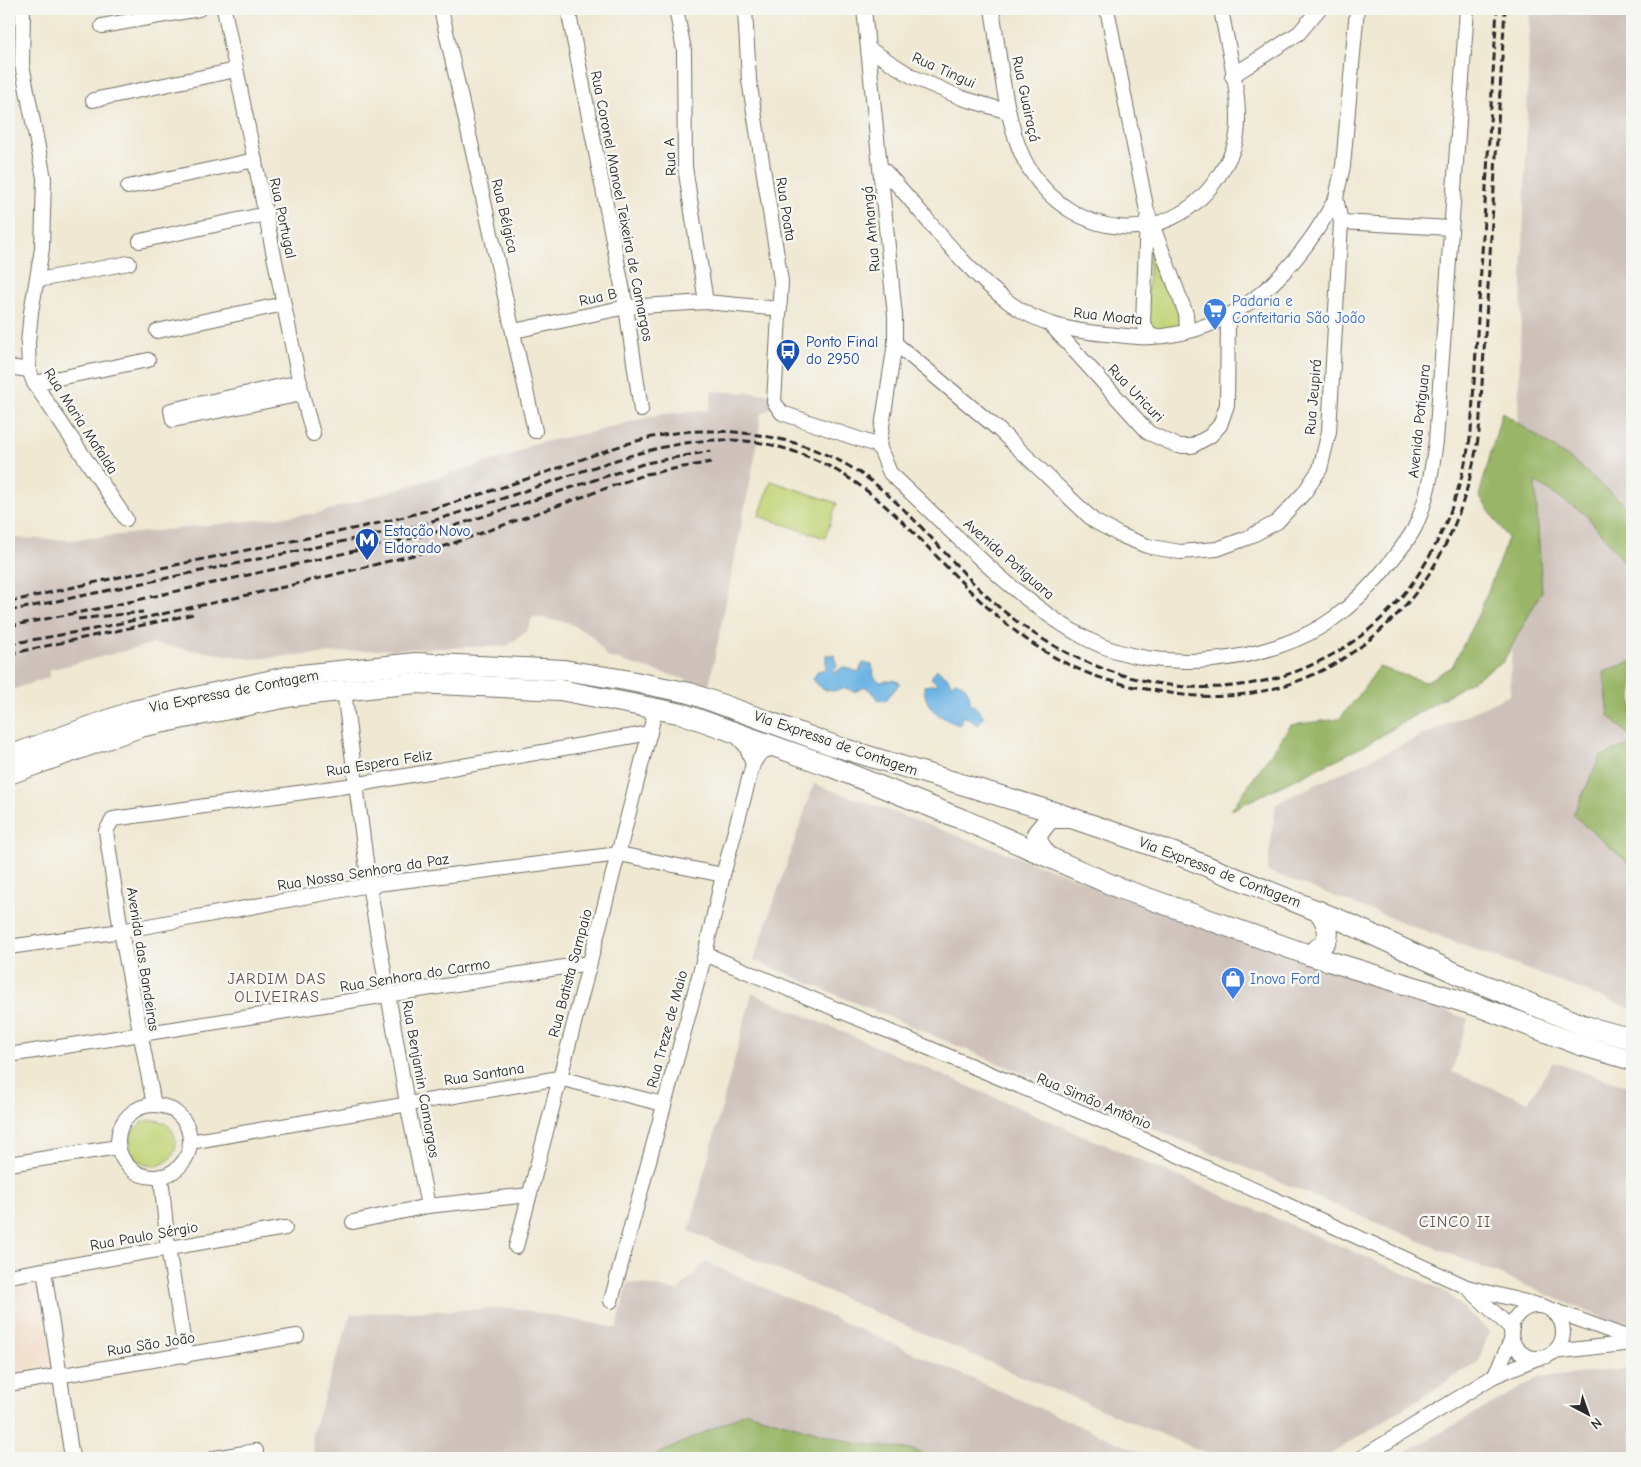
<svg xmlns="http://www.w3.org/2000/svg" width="1641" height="1467" viewBox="0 0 1641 1467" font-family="'Comic Neue',sans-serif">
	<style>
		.built { fill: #f1d5bd }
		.industrial { fill: #cec1ba }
		.green { fill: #c2d477; stroke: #768051 }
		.forest { fill: #99b668; stroke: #62704a }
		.water { fill: #6eb5e5; stroke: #4c7088 }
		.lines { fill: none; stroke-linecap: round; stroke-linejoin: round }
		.minor-casing { stroke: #706d65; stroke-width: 16 }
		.highway-casing { stroke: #706d65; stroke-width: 22 }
		.minor { stroke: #fff; stroke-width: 14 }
		.highway { stroke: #fff; stroke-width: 20 }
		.rail { stroke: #2b2b2b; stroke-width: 3; stroke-dasharray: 8 4; stroke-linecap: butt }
		.labels { text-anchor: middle; stroke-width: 5; stroke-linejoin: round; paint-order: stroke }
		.street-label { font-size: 15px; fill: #2b2b2b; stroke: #f6f6f2 }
		.shop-label { font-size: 15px; fill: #366cbe; stroke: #f6f6f2; text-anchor: start }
		.transit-label { font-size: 15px; fill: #164399; stroke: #f6f6f2; text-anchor: start }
		.neighbourhood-label { font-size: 16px; letter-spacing: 1px; fill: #66524e; stroke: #f6f6f2 }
	</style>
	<rect width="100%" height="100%" fill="#f6f6f2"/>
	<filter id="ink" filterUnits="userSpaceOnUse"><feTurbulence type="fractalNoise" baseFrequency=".02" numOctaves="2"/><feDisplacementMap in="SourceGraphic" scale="10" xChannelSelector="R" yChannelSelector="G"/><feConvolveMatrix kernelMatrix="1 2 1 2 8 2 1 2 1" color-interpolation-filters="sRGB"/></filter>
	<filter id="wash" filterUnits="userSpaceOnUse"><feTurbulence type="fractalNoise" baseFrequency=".0096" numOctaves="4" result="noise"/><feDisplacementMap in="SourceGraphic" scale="20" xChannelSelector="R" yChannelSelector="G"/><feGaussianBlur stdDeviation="1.12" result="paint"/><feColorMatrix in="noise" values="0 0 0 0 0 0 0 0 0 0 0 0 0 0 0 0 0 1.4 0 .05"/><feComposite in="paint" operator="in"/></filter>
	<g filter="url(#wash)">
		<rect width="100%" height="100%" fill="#efe8d2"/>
		<!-- built -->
		<polygon class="built" points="38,1275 53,1369 9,1376 9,1280"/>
		<!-- industrial -->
		<g class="industrial">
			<polygon points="1530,9 1632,9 1632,1009 1267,871 1276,803 1510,695"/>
			<polygon points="712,391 772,394 773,406 761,415 755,457 709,686 607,657 592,636 567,622 533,617 526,632 507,646 372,650 253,659 152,644 49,670 50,677 9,691 9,538 74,540 319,513 515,454 532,444 593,432 656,415 709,410"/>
			<polygon points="814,784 1468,1019 1452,1072 1528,1102 1553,1062 1632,1088 1632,1322 1612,1322 754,960"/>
			<polygon points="752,993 1445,1291 1489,1331 1479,1361 1325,1458 1218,1458 1016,1374 689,1231"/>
			<polygon points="706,1262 1153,1458 314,1458 312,1433 351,1314 513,1308 617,1328 628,1282 678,1291"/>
			<polygon points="1632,1368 1632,1458 1396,1458 1538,1378"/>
		</g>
		<!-- green -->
		<g class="green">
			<polygon points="1151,231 1186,330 1153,335 1146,322"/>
			<polygon points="771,481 837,503 825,538 759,516"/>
			<circle cx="153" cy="1143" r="23"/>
		</g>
		<!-- forest -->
		<g class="forest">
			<polygon points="1502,412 1576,463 1632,511 1632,571 1585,514 1535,482 1542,591 1503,662 1364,746 1231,810 1291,725 1339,719 1357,698 1379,667 1425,682 1452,667 1481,609 1508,538 1479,496"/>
			<polygon points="1632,661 1632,738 1609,716 1604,672"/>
			<polygon points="1632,744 1632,866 1573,815 1601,756"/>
			<polygon points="747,1412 854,1443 914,1450 931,1458 650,1458"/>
		</g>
		<!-- water -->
		<g class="water">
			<path d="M 826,655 L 834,655 L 837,667 L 832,671 L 834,673 L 843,667 L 859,672 L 863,663 L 872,665 L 874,676 L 880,682 L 893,680 L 900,683 L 885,701 L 877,699 L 871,690 L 865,687 L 854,692 L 846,688 C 832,693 822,692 813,679 L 818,671 L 826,669 Z"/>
			<path d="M 937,669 L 947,677 L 952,685 L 955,681 C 965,684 971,693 970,702 L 984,716 L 978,725 L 966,717 L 960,718 L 962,723 L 959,725 C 939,717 925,709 924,686 L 938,684 L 931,678 Z"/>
		</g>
	</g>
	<g filter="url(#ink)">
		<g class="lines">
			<defs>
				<g id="minor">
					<polyline points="23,9 22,65 44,178 42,249 31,312 28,343 29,370 34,383 126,519"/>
					<polyline points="224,9 302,394 313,434"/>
					<polyline points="441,9 535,431"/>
					<polyline points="568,9 626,307 641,410"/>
					<polyline points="676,9 684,50 685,167 706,302"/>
					<polyline points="745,9 749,80 781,281 774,402 782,413 879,446"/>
					<path d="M 864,9 L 895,316 L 895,343 L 879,446 L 890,473 C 951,529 1015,601 1089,640 C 1159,676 1271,664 1334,618 C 1355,603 1372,585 1388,565 C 1397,553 1410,539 1416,525 C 1428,498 1432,469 1436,441 L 1467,9"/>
					<path d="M 992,9 C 1000,55 1005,131 1030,170 C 1073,239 1167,250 1216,180 C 1224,168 1233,154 1236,140 C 1244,103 1227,46 1221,9"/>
					<polyline points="1107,9 1147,211 1186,314 1187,331"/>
					<polyline points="102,26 199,9"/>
					<polyline points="869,49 913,77 962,98 1009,112"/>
					<polyline points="1232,76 1299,33 1319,9"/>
					<polyline points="93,100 236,70"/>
					<path d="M 882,168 C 924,212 960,267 1010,303 C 1038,324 1071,331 1106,334 C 1121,335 1136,338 1151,337 C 1238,333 1297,270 1336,198"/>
					<polyline points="128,187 255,160"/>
					<polyline points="1147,218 1143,323 1151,337"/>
					<polyline points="1341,222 1450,228"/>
					<polyline points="140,241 266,214"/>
					<polyline points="38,280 129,263"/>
					<polyline points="1051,325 1149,433 1178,446 1192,446 1210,436 1220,425 1227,405 1228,318"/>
					<polyline points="157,331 284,304"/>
					<polyline points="514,331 626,307 706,302 780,309"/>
					<polyline points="895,343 999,430 1094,521 1120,535 1147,546 1180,552 1217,549 1247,538 1277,522 1304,493 1320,469 1329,432 1341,222 1336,198 1343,166 1357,9"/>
					<polyline points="9,367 29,370"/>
					<polyline points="300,382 171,410 173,420 302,394"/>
					<polyline points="34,383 148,360"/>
					<polyline points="344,691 369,885 407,1103 428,1206"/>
					<polyline points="734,733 746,746 753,764"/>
					<polyline points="9,947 121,931 369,885 619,854 723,875"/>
					<polyline points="705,954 1112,1125 1467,1287 1541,1306"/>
					<polyline points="9,1055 589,963"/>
					<polyline points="154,1105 121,931 106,831 113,819 354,785 650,733"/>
					<circle cx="154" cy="1141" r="36"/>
					<polyline points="190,1142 559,1078 663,1104"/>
					<polyline points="9,1164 118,1147"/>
					<polyline points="161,1176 168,1248 186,1356"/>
					<polyline points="353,1222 428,1206 529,1195"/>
					<polyline points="516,1247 656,708"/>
					<polyline points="44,1270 72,1458"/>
					<polyline points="9,1276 285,1228"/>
					<polyline points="1469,1289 1512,1329"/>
					<polyline points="611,1301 705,954 723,875 753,764 760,753 775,747"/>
					<circle cx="1537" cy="1332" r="26"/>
					<polyline points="1553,1310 1632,1339"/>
					<polyline points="1553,1352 1632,1343"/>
					<polyline points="1494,1376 1512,1339"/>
					<polyline points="9,1384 297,1336"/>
					<polyline points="215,1458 256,1451"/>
					<polyline points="1361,1458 1494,1376 1537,1358"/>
				</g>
				<g id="highway">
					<polyline points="9,756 133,711 291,676 416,663 564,670 625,680 690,693 838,747 1057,813 1174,853 1345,922 1460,975 1585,1026 1632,1039"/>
					<polyline points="9,774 140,727 293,696 416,683 560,690 683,714 827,765 964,820 1119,888 1309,955 1480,1007 1580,1045 1632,1060"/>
					<polyline points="1047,856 1038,843 1037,834 1050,818 1069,818"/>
					<path d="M 1309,955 C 1331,942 1333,932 1319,911"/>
				</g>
			</defs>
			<!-- minor casing -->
			<use href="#minor" class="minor-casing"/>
			<!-- highway casing -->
			<use href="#highway" class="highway-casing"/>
			<!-- minor -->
			<use href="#minor" class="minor"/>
			<!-- highway -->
			<use href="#highway" class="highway"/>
			<!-- rail -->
			<g class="rail">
				<path d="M 9,602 C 90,583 170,566 252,549 C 305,538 359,529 411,515 C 458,502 504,487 550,471 C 601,453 652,430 707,431 C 755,431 805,441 847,465 C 904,498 943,556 991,600 C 1087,688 1231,720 1345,647 C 1420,599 1458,516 1471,432 L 1497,9"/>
				<path d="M 9,611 L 412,527 C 460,513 508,497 556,480 C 628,456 702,426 779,447 C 883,474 930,562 1009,626 C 1039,651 1080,674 1119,683 C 1136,688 1153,690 1170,693 C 1228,703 1291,691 1341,660 C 1425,607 1464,529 1479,433 L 1505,9"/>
				<polyline points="78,619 143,612"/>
				<polyline points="9,626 102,608 430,534 646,463 711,451"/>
				<polyline points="9,644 94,629 284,587 434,550 646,474 711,462"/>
				<polyline points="9,654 194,614"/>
			</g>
		</g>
	</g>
	<!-- icons -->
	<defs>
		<symbol id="supermarket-pin" viewBox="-11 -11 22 30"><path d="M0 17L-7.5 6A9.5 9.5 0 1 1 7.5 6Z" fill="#3f7fe0" stroke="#f6f6f2"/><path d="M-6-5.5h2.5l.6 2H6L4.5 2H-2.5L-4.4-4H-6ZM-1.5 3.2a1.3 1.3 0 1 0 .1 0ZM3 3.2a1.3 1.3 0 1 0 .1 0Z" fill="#fff"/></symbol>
		<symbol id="bus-pin" viewBox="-11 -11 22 30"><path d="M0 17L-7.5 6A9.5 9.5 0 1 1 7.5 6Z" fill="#1a4fb4" stroke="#f6f6f2"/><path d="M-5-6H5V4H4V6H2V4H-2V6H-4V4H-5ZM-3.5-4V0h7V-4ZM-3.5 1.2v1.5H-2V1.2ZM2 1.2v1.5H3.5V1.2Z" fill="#fff"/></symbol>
		<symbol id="metro-pin" viewBox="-11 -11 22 30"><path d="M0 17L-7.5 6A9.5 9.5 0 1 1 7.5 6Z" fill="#1a4fb4" stroke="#f6f6f2"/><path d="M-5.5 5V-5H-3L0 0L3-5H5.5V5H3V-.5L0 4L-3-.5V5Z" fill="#fff"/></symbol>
		<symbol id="shop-pin" viewBox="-11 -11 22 30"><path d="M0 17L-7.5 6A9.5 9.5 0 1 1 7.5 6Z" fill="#3f7fe0" stroke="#f6f6f2"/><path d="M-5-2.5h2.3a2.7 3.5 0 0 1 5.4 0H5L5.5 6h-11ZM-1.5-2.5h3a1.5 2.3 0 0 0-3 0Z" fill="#fff"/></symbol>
	</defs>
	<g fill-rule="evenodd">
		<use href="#supermarket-pin" x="1201" y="296" width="28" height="38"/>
		<use href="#bus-pin" x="774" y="337" width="28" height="38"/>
		<use href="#metro-pin" x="353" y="526" width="28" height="38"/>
		<use href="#shop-pin" x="1219" y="965" width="28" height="38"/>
	</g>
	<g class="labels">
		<!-- street labels -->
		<g class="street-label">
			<text transform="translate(944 70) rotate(24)" y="5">Rua Tingui</text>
			<text transform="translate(1026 99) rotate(78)" y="5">Rua Guairaçá</text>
			<text transform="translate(670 157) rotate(-93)" y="5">Rua A</text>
			<text transform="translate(622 206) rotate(79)" y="5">Rua Coronel Manoel Teixeira de Camargos</text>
			<text transform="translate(786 209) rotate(81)" y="5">Rua Poata</text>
			<text transform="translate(505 216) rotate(77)" y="5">Rua Bélgica</text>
			<text transform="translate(283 218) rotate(78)" y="5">Rua Portugal</text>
			<text transform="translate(871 229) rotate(-95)" y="5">Rua Anhangá</text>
			<text transform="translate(598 297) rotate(-12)" y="5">Rua B</text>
			<text transform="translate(1108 316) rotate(6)" y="5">Rua Moata</text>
			<text transform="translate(1136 393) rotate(46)" y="5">Rua Uricuri</text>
			<text transform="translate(1313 397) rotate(-85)" y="5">Rua Jeupirá</text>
			<text transform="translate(81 421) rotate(57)" y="5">Rua Maria Mafalda</text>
			<text transform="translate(1419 421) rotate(-84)" y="5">Avenida Potiguara</text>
			<text transform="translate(1009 559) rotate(41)" y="5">Avenida Potiguara</text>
			<text transform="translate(234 691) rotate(-11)" y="5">Via Expressa de Contagem</text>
			<text transform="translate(836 743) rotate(19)" y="5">Via Expressa de Contagem</text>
			<text transform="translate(379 763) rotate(-9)" y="5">Rua Espera Feliz</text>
			<text transform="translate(363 872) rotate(-9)" y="5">Rua Nossa Senhora da Paz</text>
			<text transform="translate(1220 872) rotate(21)" y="5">Via Expressa de Contagem</text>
			<text transform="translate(143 959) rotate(81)" y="5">Avenida das Bandeiras</text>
			<text transform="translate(570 973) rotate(-75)" y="5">Rua Batista Sampaio</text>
			<text transform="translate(415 975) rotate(-9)" y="5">Rua Senhora do Carmo</text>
			<text transform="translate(667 1029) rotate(-75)" y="5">Rua Treze de Maio</text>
			<text transform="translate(484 1074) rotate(-9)" y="5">Rua Santana</text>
			<text transform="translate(421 1079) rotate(80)" y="5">Rua Benjamin Camargos</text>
			<text transform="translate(1094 1101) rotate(23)" y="5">Rua Simão Antônio</text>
			<text transform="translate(144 1236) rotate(-10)" y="5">Rua Paulo Sérgio</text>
			<text transform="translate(151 1344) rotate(-9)" y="5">Rua São João</text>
		</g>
		<!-- shop labels -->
		<g class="shop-label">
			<text x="1232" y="306">Padaria e<tspan x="1232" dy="17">Confeitaria São João</tspan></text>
			<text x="1250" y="984">Inova Ford</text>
		</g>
		<!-- transit labels -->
		<g class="transit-label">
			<text x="806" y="347">Ponto Final<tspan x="806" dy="17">do 2950</tspan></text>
			<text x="384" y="536">Estação Novo<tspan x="384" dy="17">Eldorado</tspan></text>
		</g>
		<!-- neighbourhood labels -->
		<g class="neighbourhood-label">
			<text x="277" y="984">JARDIM DAS<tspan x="277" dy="18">OLIVEIRAS</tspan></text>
			<text x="1455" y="1227">CINCO II</text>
		</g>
	</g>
	<!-- margin -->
	<rect width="1641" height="1467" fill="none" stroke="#f6f6f2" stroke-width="30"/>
	<!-- north arrow -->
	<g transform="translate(1588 1414) rotate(139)" stroke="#f6f6f2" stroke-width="4" paint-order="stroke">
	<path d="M0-4L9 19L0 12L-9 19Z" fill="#2b2b2b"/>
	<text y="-8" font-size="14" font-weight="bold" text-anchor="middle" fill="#2b2b2b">N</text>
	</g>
</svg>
